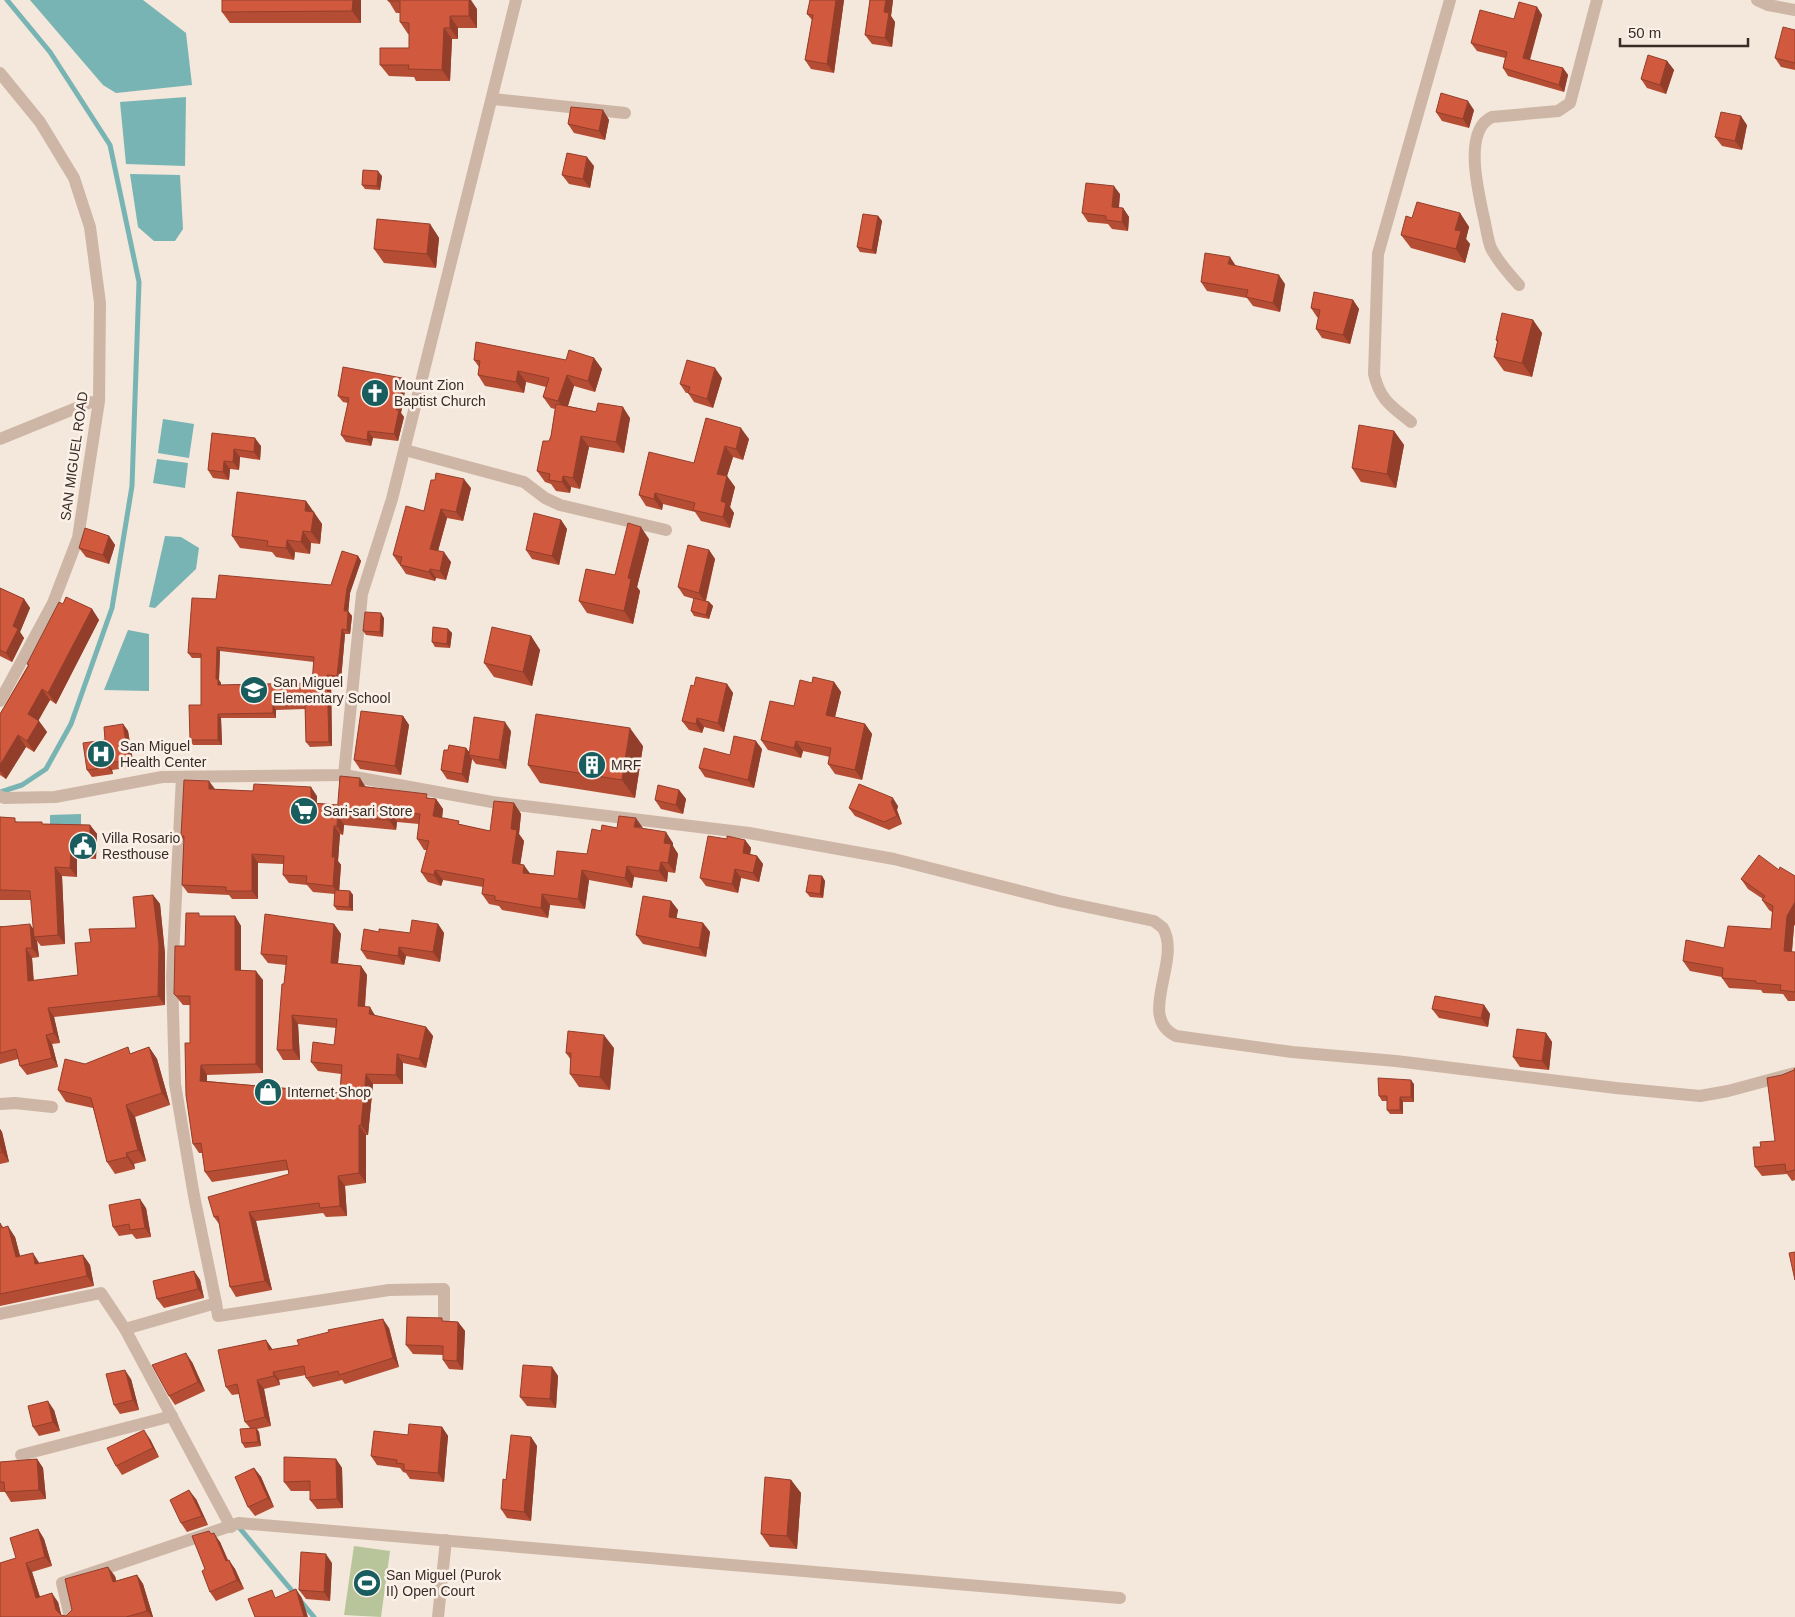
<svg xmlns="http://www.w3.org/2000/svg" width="1795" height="1617" viewBox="0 0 1795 1617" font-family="Helvetica,sans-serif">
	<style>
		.green { fill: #b8c59a }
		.water { fill: #77b4b3 }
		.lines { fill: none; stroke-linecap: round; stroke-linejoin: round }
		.stream { stroke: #77b4b3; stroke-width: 5 }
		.minor { stroke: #ceb6a6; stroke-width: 12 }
		.tertiary { stroke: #ceb6a6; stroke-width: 12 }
		.wall { fill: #b44d34; fill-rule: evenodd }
		.shaded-wall { fill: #923e2b }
		.building { fill: #d1593d; stroke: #923e2b; fill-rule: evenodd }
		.labels { text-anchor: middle; stroke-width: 5; stroke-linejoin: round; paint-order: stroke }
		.poi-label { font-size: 14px; fill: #392c27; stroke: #fbf1e8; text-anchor: start }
		.street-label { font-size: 14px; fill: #392c27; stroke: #fbf1e8 }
	</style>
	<rect width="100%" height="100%" fill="#f4e7db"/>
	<!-- green -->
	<polygon class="green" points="354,1546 390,1551 381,1617 344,1615"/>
	<!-- water -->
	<g class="water">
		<polygon points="30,0 143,0 186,33 192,85 116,93 103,85"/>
		<polygon points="186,97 185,166 126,164 120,102"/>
		<polygon points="130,174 180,175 183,229 175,241 154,241 138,227"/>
		<polygon points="163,419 194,424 189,458 158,453"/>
		<polygon points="157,459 188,463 185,488 153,483"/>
		<polygon points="165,536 181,537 199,548 196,569 155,608 149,607"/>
		<polygon points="128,630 149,634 149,691 104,690"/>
		<polygon points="81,814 81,830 50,844 50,815"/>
	</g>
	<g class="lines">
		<!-- stream -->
		<g class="stream">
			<polyline points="0,792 22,785 46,769 71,724 112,608 132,486 139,282 110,145 50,52 7,0"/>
			<polyline points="237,1525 314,1617"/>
		</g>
		<!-- minor -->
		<g class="minor">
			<polyline points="1757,0 1768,5 1795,10"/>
			<polyline points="493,99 625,113"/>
			<path d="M 1519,285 C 1509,274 1498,262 1491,248 C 1487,238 1486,225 1483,214 C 1478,190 1463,130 1492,117 L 1558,111 L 1570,103 L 1597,0"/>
			<path d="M 1411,422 C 1391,406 1380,400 1374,374 L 1378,254 L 1450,0"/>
			<polyline points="0,439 91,402"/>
			<polyline points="405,450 524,482 545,498 560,505 666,530"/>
			<path d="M 344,775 L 492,802 L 749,833 L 894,859 L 1059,901 L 1154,921 L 1163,928 C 1182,961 1136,1017 1176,1036 L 1292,1052 L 1396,1061 L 1616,1088 L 1700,1096 L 1728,1091 L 1795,1073"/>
			<polyline points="182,777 172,976 175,1084 194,1196 216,1303 125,1329 231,1527"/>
			<polyline points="0,796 4,798 55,797 162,777 344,775 362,594 392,499 516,0"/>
			<polyline points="0,1104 15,1103 52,1107"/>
			<polyline points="216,1303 218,1316 389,1290 444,1289 444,1319"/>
			<polyline points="0,1314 101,1293 125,1329"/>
			<polyline points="21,1455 172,1416"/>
			<polyline points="70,1617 62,1583 239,1523 1120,1598"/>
			<polyline points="438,1617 446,1540"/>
		</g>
		<!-- tertiary -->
		<polyline class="tertiary" points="0,73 40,122 74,178 90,227 100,303 99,401 78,538 53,603 0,701"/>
	</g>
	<!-- wall -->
	<g class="wall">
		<polygon points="361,0 361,23 230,23 222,12"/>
		<polygon points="388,0 477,9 477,28 458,28 458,39 452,39 450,81 416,81 414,77 389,76 380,65 409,48 409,34 408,34 400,22 400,13 396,13"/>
		<polygon points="810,0 844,0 834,73 811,69 805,60 812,20 807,14"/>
		<polygon points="869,0 893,0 891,16 895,22 892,47 872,44 865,35 870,1"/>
		<polygon points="1537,7 1542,15 1530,60 1563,68 1568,75 1564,92 1508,76 1503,68 1505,58 1477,51 1471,43 1514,19"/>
		<polygon points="1795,30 1795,70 1781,67 1775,58"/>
		<polygon points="1667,61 1674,70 1666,94 1647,88 1641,79"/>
		<polygon points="603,110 609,120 605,140 574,133 568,124"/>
		<polygon points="1474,110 1469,128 1442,121 1436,112"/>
		<polygon points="1747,125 1742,150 1722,146 1715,137"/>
		<polygon points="594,166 590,188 569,184 562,175"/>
		<polygon points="382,176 380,190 365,189 362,185"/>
		<polygon points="1120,194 1119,208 1123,208 1129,217 1128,231 1112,229 1108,224 1088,222 1082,213"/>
		<polygon points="1460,213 1469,227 1466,239 1470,244 1465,263 1411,248 1401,235 1412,218"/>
		<polygon points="878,216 882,221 876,254 860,252 857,247"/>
		<polygon points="430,224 439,238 436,268 384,263 374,249"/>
		<polygon points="1236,266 1285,284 1280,312 1253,306 1247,298 1207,291 1201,282"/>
		<polygon points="1353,300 1359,309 1350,344 1322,338 1316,329 1318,318 1317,317 1311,308"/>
		<polygon points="1533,320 1542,333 1532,377 1504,371 1494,357 1497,342 1496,340"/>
		<polygon points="594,358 602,369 595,392 574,386 568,406 630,418 624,453 589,447 580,489 571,487 570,493 556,491 551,484 545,482 537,471 551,436 555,409 551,408 543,397 546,387 526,382 524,393 485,386 478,375 479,367 474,360 566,360"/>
		<polygon points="402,378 406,385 401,413 404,417 398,441 373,438 371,446 346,442 341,435 348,403 343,402 338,396"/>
		<polygon points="722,378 713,408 694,402 688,393 686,393 680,384"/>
		<polygon points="706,418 749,439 743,460 733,457 727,476 735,487 730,507 734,513 730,528 701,521 695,512 663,504 662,510 646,506 639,495 694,463"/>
		<polygon points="1394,431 1404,445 1396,488 1361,482 1352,468"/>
		<polygon points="212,433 261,446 260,460 240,457 239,470 230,469 229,480 213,478 208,470"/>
		<polygon points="471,488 463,521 447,518 438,551 451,562 446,580 436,578 435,581 406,574 400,565 400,564 399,564 393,555 424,511"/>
		<polygon points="306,501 322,524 320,544 311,543 310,554 295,552 294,560 276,557 272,552 240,548 232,536"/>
		<polygon points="561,520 567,529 559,565 532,559 526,550"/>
		<polygon points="109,536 115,545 109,564 86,557 79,548"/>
		<polygon points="649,539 637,587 640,591 633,624 587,613 579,601 615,575"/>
		<polygon points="709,550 715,559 706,601 709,602 713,606 709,619 694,616 691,611 694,599 684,596 678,587"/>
		<path d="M 358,556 L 361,561 L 350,593 L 348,611 L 352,616 L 350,634 L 345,634 L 341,680 L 331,679 L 332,746 L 310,747 L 306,742 L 305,709 L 276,710 L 276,718 L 221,718 L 222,745 L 193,745 L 190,740 L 201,705 L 201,658 L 192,658 L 188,653 L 216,599 L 331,585 ZM 220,651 L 314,662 L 312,683 L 221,685 L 221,683 L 219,680 Z"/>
		<polygon points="0,588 24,599 30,608 20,632 24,638 12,662 0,656"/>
		<polygon points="63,604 92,609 99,620 56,704 50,700 38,720 47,732 34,752 26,747 6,779 0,775 0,714 28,665 27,664"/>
		<polygon points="384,618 383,637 366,635 363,631"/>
		<polygon points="448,629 452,633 450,648 435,647 432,642"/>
		<polygon points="531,636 540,650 532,686 494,677 484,663"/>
		<polygon points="834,682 841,692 835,717 865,724 872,734 862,780 835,774 828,764 830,757 803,751 801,758 768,750 761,740 794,706 812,683"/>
		<polygon points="727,684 733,693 724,732 704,727 702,733 689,730 682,721 694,686"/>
		<polygon points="403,716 409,725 401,775 360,769 354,760"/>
		<polygon points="123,724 128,731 134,767 112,770 113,774 92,777 87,770 105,740"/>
		<polygon points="511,731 506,769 476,764 472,759 468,783 447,779 441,770 448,750 466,748 470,753"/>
		<polygon points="643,746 635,798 540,783 528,765"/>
		<polygon points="762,749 754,788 705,777 699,768 730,755"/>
		<polygon points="366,787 436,799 443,809 442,818 462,825 490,831 514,803 521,814 519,834 524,841 520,864 530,873 554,876 587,854 601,831 617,828 643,829 673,843 673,846 678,854 675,873 668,872 667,882 634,877 632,888 589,880 585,909 550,905 548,918 502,910 499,906 489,904 482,894 483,887 443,880 441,886 428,882 421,872 427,850 424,850 417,839 419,824 397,822 396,830 344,825 343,835 340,834 338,861 341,865 339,890 350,891 353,895 353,911 337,910 334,906 335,894 313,892 307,885 289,883 283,875 283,864 258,863 258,899 232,899 229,895 188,893 182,885 184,841 181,836 215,789 317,796 317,803 338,805"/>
		<polygon points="679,790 686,799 683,814 661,809 655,800"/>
		<polygon points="898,806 897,810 902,824 889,830 855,816 849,808"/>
		<polygon points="0,817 18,822 43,824 90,825 97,834 96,859 77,858 77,877 62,876 65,944 41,946 37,941 39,957 32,958 34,981 78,975 91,942 136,928 153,895 160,904 165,954 165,1005 54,1017 60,1043 52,1044 58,1067 27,1075 20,1066 18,1059 0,1064 0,926 34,929 31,900 0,900"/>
		<polygon points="727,839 745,840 751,848 750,854 757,856 763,864 759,882 741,878 738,893 706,886 700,878"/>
		<polygon points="1779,870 1795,876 1795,924 1794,926 1792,952 1795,952 1795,1001 1788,1001 1783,994 1763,993 1761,990 1729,988 1722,978 1722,977 1690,971 1683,961 1724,948 1771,929 1772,912 1769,910 1762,900 1763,899 1748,889 1741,879"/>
		<polygon points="822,876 825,881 823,898 810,897 806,892"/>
		<polygon points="671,901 678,910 676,919 703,923 710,932 706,957 643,944 636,935"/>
		<polygon points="201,916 235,916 241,926 241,970 263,980 263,1073 207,1075 207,1081 340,1093 341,1074 318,1071 311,1062 334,1045 336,1028 298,1024 300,1060 283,1060 277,1050 286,965 268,963 261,954 334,924 341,934 338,963 361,966 367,975 365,1007 376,1016 426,1027 433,1036 426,1068 403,1063 403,1084 373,1084 368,1135 366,1135 366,1183 345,1186 347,1216 326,1217 323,1213 256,1221 272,1290 236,1297 230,1287 219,1224 214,1217 289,1174 288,1170 212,1182 205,1172 202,1153 199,1153 193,1144 190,1005 183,1005 174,994"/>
		<polygon points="438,924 444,933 440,962 406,956 404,965 367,959 361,950 379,932 410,933"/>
		<polygon points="1484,1005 1490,1014 1488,1027 1439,1018 1432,1009"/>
		<polygon points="1546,1033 1552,1042 1549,1070 1520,1067 1513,1057"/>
		<polygon points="149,1047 157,1059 170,1105 135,1117 146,1161 134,1164 135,1169 115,1174 107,1162 93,1108 66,1102 58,1090 85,1064 132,1053"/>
		<polygon points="614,1048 610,1090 579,1087 570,1074 571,1060 566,1053"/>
		<polygon points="1795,1068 1795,1180 1792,1181 1787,1174 1762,1176 1755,1167 1761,1147 1775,1141 1782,1075 1794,1070"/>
		<polygon points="1414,1084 1414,1102 1403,1102 1403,1114 1390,1114 1387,1110 1387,1101 1382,1101 1379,1096"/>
		<polygon points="0,1129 2,1132 9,1162 0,1164"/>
		<polygon points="146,1208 151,1237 136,1239 132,1234 119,1236 113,1227"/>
		<polygon points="0,1223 3,1227 15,1237 20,1256 39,1263 83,1255 90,1265 94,1286 0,1306"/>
		<polygon points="194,1271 200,1280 204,1298 164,1308 157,1299"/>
		<polygon points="444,1321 458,1322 465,1331 463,1370 449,1369 443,1360 443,1355 413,1354 406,1345"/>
		<polygon points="389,1328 399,1367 345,1384 342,1380 313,1387 306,1378 306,1375 279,1380 280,1385 264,1389 271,1426 257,1429 259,1432 261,1446 245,1448 242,1443 250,1428 245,1422 239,1394 232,1395 226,1387 266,1340 273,1350"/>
		<polygon points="192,1362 205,1391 175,1405 169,1396"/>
		<polygon points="552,1367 558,1376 556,1408 527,1406 520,1397"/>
		<polygon points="131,1379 139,1410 120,1414 114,1405"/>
		<polygon points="54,1410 60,1431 39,1436 33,1427"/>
		<polygon points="442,1427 448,1436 444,1482 410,1479 406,1473 403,1472 400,1468 377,1465 371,1456 408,1435"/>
		<polygon points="531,1437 537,1446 531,1521 507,1518 501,1509 506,1480"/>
		<polygon points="150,1439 159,1457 122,1475 116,1466"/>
		<polygon points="37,1459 43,1468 46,1499 11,1502 5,1492 0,1492 0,1462"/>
		<polygon points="336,1459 342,1468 343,1508 317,1509 310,1500 310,1491 291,1491 284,1482"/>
		<polygon points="254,1468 261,1477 274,1507 255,1516 248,1507"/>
		<polygon points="791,1480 801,1493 797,1549 770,1547 761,1534"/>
		<polygon points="196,1499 208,1525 187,1532 181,1523"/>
		<polygon points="38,1529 44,1539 52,1566 32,1572 40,1597 58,1602 61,1616 66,1616 115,1576 116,1581 137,1575 143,1584 153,1617 0,1617 16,1558"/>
		<polygon points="209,1531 211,1534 220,1542 228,1560 235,1569 244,1589 216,1601 210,1592 205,1569"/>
		<polygon points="332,1563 330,1601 306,1599 299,1590"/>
	</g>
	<!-- shaded-wall -->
	<g class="shaded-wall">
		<polygon points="353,0 361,0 361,23 352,11"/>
		<polygon points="469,0 471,0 477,9 477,28 469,16"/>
		<polygon points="836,0 844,0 834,73 827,64"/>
		<polygon points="886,0 893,0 891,16 895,22 892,47 885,38 884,12"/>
		<polygon points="1537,7 1542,15 1528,65 1523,58"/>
		<polygon points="450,16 458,28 458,39 450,28"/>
		<polygon points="444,28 452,39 450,81 442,70"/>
		<polygon points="1667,61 1674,70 1666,94 1660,85"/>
		<polygon points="1563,68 1568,75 1564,92 1559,85"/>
		<polygon points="1468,101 1474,110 1469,128 1463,119"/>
		<polygon points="603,110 609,120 605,140 599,131"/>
		<polygon points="1741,116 1747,125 1742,150 1735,141"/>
		<polygon points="587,157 594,166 590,188 583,179"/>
		<polygon points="378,171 382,176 380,190 377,186"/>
		<polygon points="1114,186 1120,194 1118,215 1112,207"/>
		<polygon points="1123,208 1129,217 1128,231 1122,222"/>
		<polygon points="1460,213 1469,227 1466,239 1470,244 1465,263 1456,249 1455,230"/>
		<polygon points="878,216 882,221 876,254 872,250"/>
		<polygon points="430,224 439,238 436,268 427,254"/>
		<polygon points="1230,257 1236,266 1228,264"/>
		<polygon points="1279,275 1285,284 1280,312 1273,303"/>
		<polygon points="1353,300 1359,309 1350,344 1343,335"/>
		<polygon points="1533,320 1542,333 1532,377 1522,363"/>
		<polygon points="594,358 602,369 595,392 588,381"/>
		<polygon points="715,368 722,378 713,408 707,399"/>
		<polygon points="518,371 526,382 524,393 516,382"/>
		<polygon points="567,375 574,386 566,412 558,401"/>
		<polygon points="402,378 406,385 401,413 404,417 398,441 394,434 396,410"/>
		<polygon points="623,407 630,418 624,453 616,442"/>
		<polygon points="741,428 749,439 743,460 736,449"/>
		<polygon points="368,431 373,438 371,446 367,440"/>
		<polygon points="1394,431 1404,445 1396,488 1387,474"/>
		<polygon points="581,436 589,447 580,489 573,478"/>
		<polygon points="255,438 261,446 260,460 254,452"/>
		<polygon points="725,446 733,457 727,476 735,487 730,507 734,513 730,528 723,517 717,474"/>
		<polygon points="234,449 240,457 239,470 233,462"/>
		<polygon points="224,461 230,469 229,480 223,472"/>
		<polygon points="563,476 571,487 570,493 562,482"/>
		<polygon points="464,479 471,488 463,521 456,512"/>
		<polygon points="655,493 663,504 662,510 654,499"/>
		<polygon points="306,501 322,524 320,544 311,532 305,511"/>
		<polygon points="441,509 447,518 436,558 430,549"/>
		<polygon points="561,520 567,529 559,565 552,556"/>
		<polygon points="641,527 649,539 637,587 640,591 633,624 624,611 628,578"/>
		<polygon points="303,531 311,543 310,554 301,542"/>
		<polygon points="109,536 115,545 109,564 103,555"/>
		<polygon points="287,540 295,552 294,560 286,548"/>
		<polygon points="709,550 715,559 705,602 699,593"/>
		<polygon points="444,552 451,562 446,580 440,571"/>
		<polygon points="358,556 361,561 350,593 348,616 344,611 347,588"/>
		<polygon points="430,569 436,578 435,581 429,572"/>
		<polygon points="24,599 30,608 20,632 24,638 12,662 6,653 13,626"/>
		<polygon points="709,602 713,606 709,619 706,615"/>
		<polygon points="92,609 99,620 56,704 48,693"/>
		<polygon points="348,611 352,616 350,634 347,630"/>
		<polygon points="381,613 384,618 383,637 380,632"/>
		<polygon points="342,629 345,634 341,680 337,676"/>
		<polygon points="448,629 452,633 450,648 447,644"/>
		<polygon points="531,636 540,650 532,686 523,672"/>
		<polygon points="217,647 220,651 219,680 221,683 221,690 218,685 216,679"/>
		<polygon points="327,675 331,679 332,746 329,742"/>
		<polygon points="834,682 841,692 833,725 826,715"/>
		<polygon points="727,684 733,693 724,732 718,723"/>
		<polygon points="42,689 50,700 36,725 28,714"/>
		<polygon points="273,705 276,710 276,718 273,713"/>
		<polygon points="218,714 221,718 222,745 218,740"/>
		<polygon points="403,716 409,725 401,775 395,766"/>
		<polygon points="697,718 704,727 702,733 696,724"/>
		<polygon points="39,721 47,732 34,752 27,741"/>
		<polygon points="505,722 511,731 506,769 499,760"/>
		<polygon points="123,724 128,731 134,767 129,760"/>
		<polygon points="865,724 872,734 862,780 855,770"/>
		<polygon points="630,728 643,746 635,798 622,780"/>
		<polygon points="18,735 26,747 6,779 0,771 0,765"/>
		<polygon points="756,741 762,749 754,788 748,780"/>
		<polygon points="796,741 803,751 801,758 794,748"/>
		<polygon points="466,748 471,755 469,755 472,759 468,783 462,774"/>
		<polygon points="107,763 112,770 113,774 108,767"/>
		<polygon points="360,778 367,789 359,786"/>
		<polygon points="209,781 215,789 209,789"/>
		<polygon points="311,787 317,796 317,811 311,803"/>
		<polygon points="679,790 686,799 683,814 676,805"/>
		<polygon points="893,798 898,806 897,810 902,824 897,816 891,802"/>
		<polygon points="436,799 443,809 441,826 433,816"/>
		<polygon points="514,803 521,814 519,834 524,841 519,873 512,863 511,829"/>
		<polygon points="390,811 397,822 396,830 389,820"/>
		<polygon points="338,816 344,825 343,835 337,826"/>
		<polygon points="636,818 643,828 634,827"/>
		<polygon points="90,825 97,834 96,859 90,849"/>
		<polygon points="334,826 340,834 338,861 341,865 339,894 333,886 332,857"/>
		<polygon points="666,832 673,843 673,846 678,854 675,873 668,863 664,843"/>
		<polygon points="745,840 751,848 749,862 743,853"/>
		<polygon points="71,849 77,858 77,877 70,868"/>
		<polygon points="252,854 258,863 258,899 252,891"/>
		<polygon points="757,856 763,864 759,882 753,873"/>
		<polygon points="661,862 668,872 667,882 659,871"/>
		<polygon points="524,865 531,875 523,873"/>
		<polygon points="627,866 634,877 632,888 625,878"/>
		<polygon points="55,867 62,876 65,944 58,935"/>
		<polygon points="735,869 741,878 738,893 732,884"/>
		<polygon points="435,870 443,880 441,886 434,875"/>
		<polygon points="582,870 589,880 585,909 578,899"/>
		<polygon points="822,876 825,881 823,898 820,894"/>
		<polygon points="350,891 353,895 353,911 349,907"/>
		<polygon points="542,894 550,905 548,918 541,908"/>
		<polygon points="153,895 160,904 165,954 165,1005 158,996"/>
		<polygon points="671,901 678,910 675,926 669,917"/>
		<polygon points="1795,902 1795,924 1794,926 1791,961 1784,951 1787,916"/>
		<polygon points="235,916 241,926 241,980 235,970"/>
		<polygon points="703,923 710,932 706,957 699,948"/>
		<polygon points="30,924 37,934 34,937 37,941 39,957 32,948"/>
		<polygon points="334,924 341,934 337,972 331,963"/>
		<polygon points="438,924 444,933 440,962 433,952"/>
		<polygon points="399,947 406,956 404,965 398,956"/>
		<polygon points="26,948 32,958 34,991 28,981"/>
		<polygon points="361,966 367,975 364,1015 358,1006"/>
		<polygon points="256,971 263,980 263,1073 256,1064"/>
		<polygon points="1484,1005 1490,1014 1488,1027 1481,1018"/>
		<polygon points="370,1007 376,1017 369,1014"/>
		<polygon points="48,1008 54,1017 60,1043 54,1033"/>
		<polygon points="292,1015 298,1024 300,1060 293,1050"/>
		<polygon points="426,1027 433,1036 426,1068 419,1059"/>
		<polygon points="1546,1033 1552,1042 1549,1070 1542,1061"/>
		<polygon points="46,1035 52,1044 58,1067 52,1058"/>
		<polygon points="604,1035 614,1048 610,1090 600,1077"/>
		<polygon points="149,1047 157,1059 170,1105 162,1093"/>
		<polygon points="397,1054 403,1063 403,1084 396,1075"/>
		<polygon points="201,1065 207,1075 207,1090 200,1081"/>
		<polygon points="366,1074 373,1084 368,1135 361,1125"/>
		<polygon points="1411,1080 1414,1084 1414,1102 1411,1097"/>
		<polygon points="1400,1097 1403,1102 1403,1114 1400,1110"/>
		<polygon points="126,1105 135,1117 146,1161 138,1150"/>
		<polygon points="359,1125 366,1135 366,1183 359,1173"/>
		<polygon points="0,1129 2,1132 9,1162 2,1152 0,1142"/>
		<polygon points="126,1153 134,1164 135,1169 127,1157"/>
		<polygon points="338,1176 345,1186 347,1216 340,1206"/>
		<polygon points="140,1199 146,1208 151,1237 145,1228"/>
		<polygon points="249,1212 256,1221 272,1290 265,1281"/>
		<polygon points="8,1226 15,1237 23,1267 16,1257"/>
		<polygon points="33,1253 40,1264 35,1264"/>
		<polygon points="83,1255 90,1265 94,1286 87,1276"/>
		<polygon points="194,1271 200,1280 204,1298 198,1289"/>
		<polygon points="383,1319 389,1328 399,1367 393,1358"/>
		<polygon points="458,1322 465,1331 463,1370 457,1361"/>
		<polygon points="266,1340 272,1349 275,1359 269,1350"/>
		<polygon points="186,1353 192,1362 205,1391 198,1382"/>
		<polygon points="552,1367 558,1376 556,1408 550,1399"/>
		<polygon points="125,1370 131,1379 139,1410 133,1400"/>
		<polygon points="273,1372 279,1380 280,1385 274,1376"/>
		<polygon points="257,1380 264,1389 271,1426 265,1417"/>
		<polygon points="48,1401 54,1410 60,1431 53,1422"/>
		<polygon points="442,1427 448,1436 444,1482 438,1473"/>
		<polygon points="256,1428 259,1432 261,1446 258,1442"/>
		<polygon points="144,1430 150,1439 159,1457 153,1448"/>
		<polygon points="531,1437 537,1446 531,1521 524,1512"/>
		<polygon points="37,1459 43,1468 46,1499 39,1490"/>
		<polygon points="336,1459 342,1468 343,1508 337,1499"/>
		<polygon points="254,1468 261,1477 274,1507 268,1498"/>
		<polygon points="791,1480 801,1493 797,1549 787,1536"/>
		<polygon points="189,1490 196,1499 208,1525 202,1516"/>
		<polygon points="38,1529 44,1539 52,1566 45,1557"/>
		<polygon points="214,1533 220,1542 232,1570 226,1561"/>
		<polygon points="326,1554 332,1563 330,1601 324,1592"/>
		<polygon points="229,1560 235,1569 244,1589 237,1580"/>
		<polygon points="26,1563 32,1572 43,1607 36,1598"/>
		<polygon points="108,1567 115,1576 119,1591 113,1582"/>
		<polygon points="137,1575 143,1584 153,1617 152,1617 147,1611"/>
		<polygon points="296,1589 302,1598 308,1617 304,1617"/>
		<polygon points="52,1593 58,1602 62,1617 56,1610"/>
	</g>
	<!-- building -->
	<g class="building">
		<polygon points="222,0 353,0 352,11 222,12"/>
		<polygon points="388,0 469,0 469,16 450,16 450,28 444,28 442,70 408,69 409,65 380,65 380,48 409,48 409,23 400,22 400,1 388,1"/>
		<polygon points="810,0 836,0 827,64 805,60 813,15 807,14"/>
		<polygon points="870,0 886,0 884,12 889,13 885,38 865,35"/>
		<polygon points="1519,2 1537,7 1523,58 1563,68 1559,85 1503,68 1507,52 1471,43 1480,10 1514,19"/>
		<polygon points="1783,27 1795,30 1795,63 1775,58"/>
		<polygon points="1648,55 1667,61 1660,85 1641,79"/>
		<polygon points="1441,93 1468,101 1463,119 1436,112"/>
		<polygon points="571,107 603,110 599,131 568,124"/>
		<polygon points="1721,112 1741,116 1735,141 1715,137"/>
		<polygon points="567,153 587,157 583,179 562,175"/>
		<polygon points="363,170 378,171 377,186 362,185"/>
		<polygon points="1086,183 1114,186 1112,207 1123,208 1122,222 1106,220 1106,216 1082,213"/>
		<polygon points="1417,202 1460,213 1455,230 1461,231 1456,249 1401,235 1406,216 1412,218"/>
		<polygon points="863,214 878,216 872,250 857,247"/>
		<polygon points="377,219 430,224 427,254 374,249"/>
		<polygon points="1205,253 1230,257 1228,264 1279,275 1273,303 1246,297 1248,290 1201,282"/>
		<polygon points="1314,292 1353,300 1343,335 1316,329 1320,310 1311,308"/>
		<polygon points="1502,313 1533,320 1522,363 1494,357 1498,340 1496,340"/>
		<polygon points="476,342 566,360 569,350 594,358 588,381 567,375 558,401 543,397 549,378 518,371 516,382 478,375 480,361 474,360"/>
		<polygon points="687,360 715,368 707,399 688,393 690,387 680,384"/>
		<polygon points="343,367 402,378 396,410 399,410 394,434 368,431 367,440 341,435 349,398 338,396"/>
		<polygon points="598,403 623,407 616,442 581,436 573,478 563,476 562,482 549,480 550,474 537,471 543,441 549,441 551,436 556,404 596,412"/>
		<polygon points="706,418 741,428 736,449 725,446 717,474 727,476 721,501 726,503 723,517 693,510 695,503 655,493 654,499 639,495 649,452 694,463"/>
		<polygon points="1359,425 1394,431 1387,474 1352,468"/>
		<polygon points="212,433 255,438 254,452 234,449 233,462 224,461 223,472 208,470"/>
		<polygon points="436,473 464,479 456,512 441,509 430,549 444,552 440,571 430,569 429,572 400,565 402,557 393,555 406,506 424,511 431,480 435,480"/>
		<polygon points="237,492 306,501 305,511 314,512 311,532 303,531 301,542 287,540 286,548 267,546 268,541 232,536"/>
		<polygon points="534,513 561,520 552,556 526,550"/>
		<polygon points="628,523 641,527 628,578 631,579 624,611 579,601 586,569 615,575"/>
		<polygon points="85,528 109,536 103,555 79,548"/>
		<polygon points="688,545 709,550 699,593 678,587"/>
		<path d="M 342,551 L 358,556 L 347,588 L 344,611 L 348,611 L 347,630 L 342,629 L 337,676 L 327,675 L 329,742 L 306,742 L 305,704 L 273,705 L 273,713 L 218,714 L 218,740 L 190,740 L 189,705 L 201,705 L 201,654 L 188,653 L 192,598 L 216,599 L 219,575 L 331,585 ZM 217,647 L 314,657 L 312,683 L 218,685 L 218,679 L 216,679 Z"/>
		<polygon points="0,588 24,599 13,626 18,629 6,653 0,650"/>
		<polygon points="66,597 92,609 48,693 42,689 28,714 39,721 27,741 18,735 0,765 0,714 29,665 27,664 59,602 63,604"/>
		<polygon points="694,598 709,602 706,615 691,611"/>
		<polygon points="365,612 381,613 380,632 363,631"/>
		<polygon points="433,627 448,629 447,644 432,642"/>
		<polygon points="492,627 531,636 523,672 484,663"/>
		<polygon points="696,677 727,684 718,723 697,718 696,724 682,721 691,685 694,686"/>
		<polygon points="813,677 834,682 826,715 865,724 855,770 828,764 831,748 796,741 794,748 761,740 770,701 794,706 800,680 812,683"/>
		<polygon points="361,711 403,716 395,766 354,760"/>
		<polygon points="536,714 630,728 622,780 528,765"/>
		<polygon points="474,717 505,722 499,760 469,755"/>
		<polygon points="123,724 129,760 107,763 108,767 87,770 83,743 105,740 104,727"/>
		<polygon points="734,736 756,741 748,780 699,768 704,748 730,755"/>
		<polygon points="449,745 466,748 462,774 441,770 444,750 448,750"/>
		<polygon points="340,776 360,778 359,786 427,794 426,798 436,799 433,816 459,821 458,824 490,831 494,801 514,803 511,829 517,830 512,863 524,865 523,873 554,876 557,851 587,854 592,829 601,831 602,825 617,828 619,816 636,818 634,827 666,832 664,843 671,844 668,863 661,862 659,871 627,866 625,878 582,870 578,899 542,894 541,908 495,900 495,896 482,894 484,879 435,870 434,875 421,872 429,841 417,839 420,814 390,811 389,820 337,815"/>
		<polygon points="184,780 209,781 209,789 253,791 254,784 311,787 311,803 338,805 337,826 334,826 332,857 335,857 333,886 306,883 307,876 283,875 284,856 252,854 252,891 226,891 226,887 182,885 184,836 181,836"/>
		<polygon points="859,784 893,798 891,802 897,816 884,822 849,808"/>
		<polygon points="658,785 679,790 676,805 655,800"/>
		<polygon points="0,817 15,818 15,822 42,822 42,824 90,825 90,849 71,849 70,868 55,867 58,935 34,937 30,891 0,890"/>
		<polygon points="708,836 727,839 727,836 745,840 743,853 757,856 753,873 735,869 732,884 700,878"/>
		<polygon points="1759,855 1779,870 1780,867 1795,876 1795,902 1787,916 1784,951 1795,952 1795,992 1780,990 1781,985 1756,983 1756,981 1722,978 1723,968 1683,961 1686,940 1724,948 1728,926 1771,929 1773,906 1762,900 1765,896 1741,879"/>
		<polygon points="809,875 822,876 820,894 806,892"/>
		<polygon points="335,890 350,891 349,907 334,906"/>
		<polygon points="153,895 159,945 158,996 48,1008 54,1033 46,1035 52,1058 20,1066 16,1049 0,1053 0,927 30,924 32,948 26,948 28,981 78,975 75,943 91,942 89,929 136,928 133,897"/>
		<polygon points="643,896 671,901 669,917 703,923 699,948 636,935"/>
		<polygon points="186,913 199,913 199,916 235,916 235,970 256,971 256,1064 201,1065 200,1081 340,1093 342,1065 311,1062 313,1042 334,1045 337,1019 292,1015 293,1050 277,1050 282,984 284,984 287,956 261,954 265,914 334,924 331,963 361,966 358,1006 370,1007 369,1014 426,1027 419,1059 397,1054 396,1075 366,1074 361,1125 359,1125 359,1173 338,1176 340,1206 320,1208 319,1203 249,1212 265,1281 230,1287 218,1216 214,1217 208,1197 289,1174 286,1160 205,1172 201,1143 193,1144 186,1095 185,1043 190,1043 190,996 176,996 174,994 175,946 185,946"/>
		<polygon points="412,920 438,924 433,952 399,947 398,956 361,950 364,929 379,932 379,929 410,933"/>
		<polygon points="1435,996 1484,1005 1481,1018 1432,1009"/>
		<polygon points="1517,1029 1546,1033 1542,1061 1513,1057"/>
		<polygon points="568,1031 604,1035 600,1077 570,1074 571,1053 566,1053"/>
		<polygon points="128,1047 130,1054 149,1047 162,1093 126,1105 138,1150 126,1153 127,1157 107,1162 91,1098 58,1090 65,1059 85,1064"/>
		<polygon points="1795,1068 1795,1170 1786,1172 1785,1164 1755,1167 1753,1147 1761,1147 1760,1142 1775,1141 1767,1078 1782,1075 1794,1070"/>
		<polygon points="1378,1078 1411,1080 1411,1097 1400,1097 1400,1110 1387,1110 1387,1096 1379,1096"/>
		<polygon points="0,1142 2,1152 0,1153"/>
		<polygon points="140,1199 145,1228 130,1230 129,1224 113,1227 109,1205"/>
		<polygon points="0,1223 2,1228 8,1226 16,1257 33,1253 35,1264 83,1255 87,1276 0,1294"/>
		<polygon points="1795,1252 1795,1280 1789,1253"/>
		<polygon points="194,1271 198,1289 157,1299 153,1281"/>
		<polygon points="407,1317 442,1318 442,1321 458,1322 457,1361 443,1360 443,1346 406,1345"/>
		<polygon points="383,1319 393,1358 339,1375 338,1371 306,1378 304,1366 273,1372 274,1376 257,1380 265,1417 245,1422 237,1384 226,1387 218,1350 266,1340 269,1350 299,1345 297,1340 329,1332 328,1330"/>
		<polygon points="186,1353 198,1382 169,1396 152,1365"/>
		<polygon points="523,1365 552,1367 550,1399 520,1397"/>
		<polygon points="125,1370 133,1400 114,1405 106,1374"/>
		<polygon points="48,1401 53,1422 33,1427 28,1406"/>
		<polygon points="409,1424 442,1427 438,1473 404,1470 404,1464 396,1463 397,1460 371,1456 374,1431 408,1435"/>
		<polygon points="256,1428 258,1442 242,1443 240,1429"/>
		<polygon points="144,1430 153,1448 116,1466 107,1448"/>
		<polygon points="511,1435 531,1437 524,1512 501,1509 503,1479 506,1480"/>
		<polygon points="284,1457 336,1459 337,1499 310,1500 310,1481 284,1482"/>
		<polygon points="37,1459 39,1490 5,1492 4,1482 0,1482 0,1462"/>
		<polygon points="254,1468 268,1498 248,1507 235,1477"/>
		<polygon points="765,1477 791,1480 787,1536 761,1534"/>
		<polygon points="189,1490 202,1516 181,1523 170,1500"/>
		<polygon points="38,1529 45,1557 26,1563 36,1598 52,1593 56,1610 61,1615 66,1616 72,1610 65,1579 108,1567 113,1582 137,1575 147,1611 126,1617 0,1617 0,1563 16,1558 10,1538"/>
		<polygon points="209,1531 211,1534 214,1533 226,1561 229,1560 237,1580 210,1592 202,1571 205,1569 192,1536"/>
		<polygon points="301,1552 326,1554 324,1592 299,1590"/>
		<polygon points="296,1589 304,1617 255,1617 248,1599 272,1590 275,1598"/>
	</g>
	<!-- icons -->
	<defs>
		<symbol id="church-disc" viewBox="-11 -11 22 22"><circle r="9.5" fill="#195d5e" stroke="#fbf1e8"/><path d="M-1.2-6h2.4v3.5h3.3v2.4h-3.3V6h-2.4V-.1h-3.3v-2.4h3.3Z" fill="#fff"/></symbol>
		<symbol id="school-disc" viewBox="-11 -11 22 22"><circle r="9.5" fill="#195d5e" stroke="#fbf1e8"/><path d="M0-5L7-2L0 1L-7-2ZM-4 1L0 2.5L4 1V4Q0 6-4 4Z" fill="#fff"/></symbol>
		<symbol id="hospital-disc" viewBox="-11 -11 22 22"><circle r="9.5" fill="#195d5e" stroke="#fbf1e8"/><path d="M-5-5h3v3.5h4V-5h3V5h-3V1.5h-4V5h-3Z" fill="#fff"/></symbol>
		<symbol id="building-disc" viewBox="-11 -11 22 22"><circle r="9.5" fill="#195d5e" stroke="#fbf1e8"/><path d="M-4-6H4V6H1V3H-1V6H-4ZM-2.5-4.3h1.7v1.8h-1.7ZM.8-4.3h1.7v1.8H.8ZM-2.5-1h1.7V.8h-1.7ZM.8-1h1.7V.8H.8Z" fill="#fff"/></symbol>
		<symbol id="supermarket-disc" viewBox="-11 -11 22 22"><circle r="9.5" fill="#195d5e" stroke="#fbf1e8"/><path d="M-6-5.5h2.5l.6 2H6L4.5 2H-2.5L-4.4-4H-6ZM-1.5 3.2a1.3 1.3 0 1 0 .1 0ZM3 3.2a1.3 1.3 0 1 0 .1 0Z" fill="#fff"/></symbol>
		<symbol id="civic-disc" viewBox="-11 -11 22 22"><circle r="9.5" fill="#195d5e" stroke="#fbf1e8"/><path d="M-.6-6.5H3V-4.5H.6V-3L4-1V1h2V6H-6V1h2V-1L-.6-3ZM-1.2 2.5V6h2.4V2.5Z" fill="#fff"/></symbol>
		<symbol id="shop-disc" viewBox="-11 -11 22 22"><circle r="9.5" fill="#195d5e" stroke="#fbf1e8"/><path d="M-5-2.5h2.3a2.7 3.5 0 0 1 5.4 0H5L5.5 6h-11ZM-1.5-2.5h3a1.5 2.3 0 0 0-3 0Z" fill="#fff"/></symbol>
		<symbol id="stadium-disc" viewBox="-11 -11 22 22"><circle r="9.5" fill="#195d5e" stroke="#fbf1e8"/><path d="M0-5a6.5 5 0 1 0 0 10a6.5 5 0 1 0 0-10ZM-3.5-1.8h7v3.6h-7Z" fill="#fff"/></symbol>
	</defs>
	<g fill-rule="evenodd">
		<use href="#church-disc" x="359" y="377" width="32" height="32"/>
		<use href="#school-disc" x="238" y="674" width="32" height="32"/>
		<use href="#hospital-disc" x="85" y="738" width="32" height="32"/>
		<use href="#building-disc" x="576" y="749" width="32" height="32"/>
		<use href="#supermarket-disc" x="288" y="795" width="32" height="32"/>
		<use href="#civic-disc" x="67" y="830" width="32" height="32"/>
		<use href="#shop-disc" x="252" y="1076" width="32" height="32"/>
		<use href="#stadium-disc" x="351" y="1567" width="32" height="32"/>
	</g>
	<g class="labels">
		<!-- poi labels -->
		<g class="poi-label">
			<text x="394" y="390">Mount Zion<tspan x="394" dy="16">Baptist Church</tspan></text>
			<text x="273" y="687">San Miguel<tspan x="273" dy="16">Elementary School</tspan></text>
			<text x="120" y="751">San Miguel<tspan x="120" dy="16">Health Center</tspan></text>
			<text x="611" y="770">MRF</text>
			<text x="323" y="816">Sari-sari Store</text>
			<text x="102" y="843">Villa Rosario<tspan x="102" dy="16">Resthouse</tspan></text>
			<text x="287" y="1097">Internet Shop</text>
			<text x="386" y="1580">San Miguel (Purok<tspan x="386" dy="16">II) Open Court</tspan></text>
		</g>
		<!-- street labels -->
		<g class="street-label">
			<text transform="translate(74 456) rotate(-82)" y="5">SAN MIGUEL ROAD</text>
		</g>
	</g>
	<!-- scale -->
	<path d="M1620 38v8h128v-8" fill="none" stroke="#392c27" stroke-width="2.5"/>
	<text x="1628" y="38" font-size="15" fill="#392c27" stroke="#fbf1e8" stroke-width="4" paint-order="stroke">50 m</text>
</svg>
